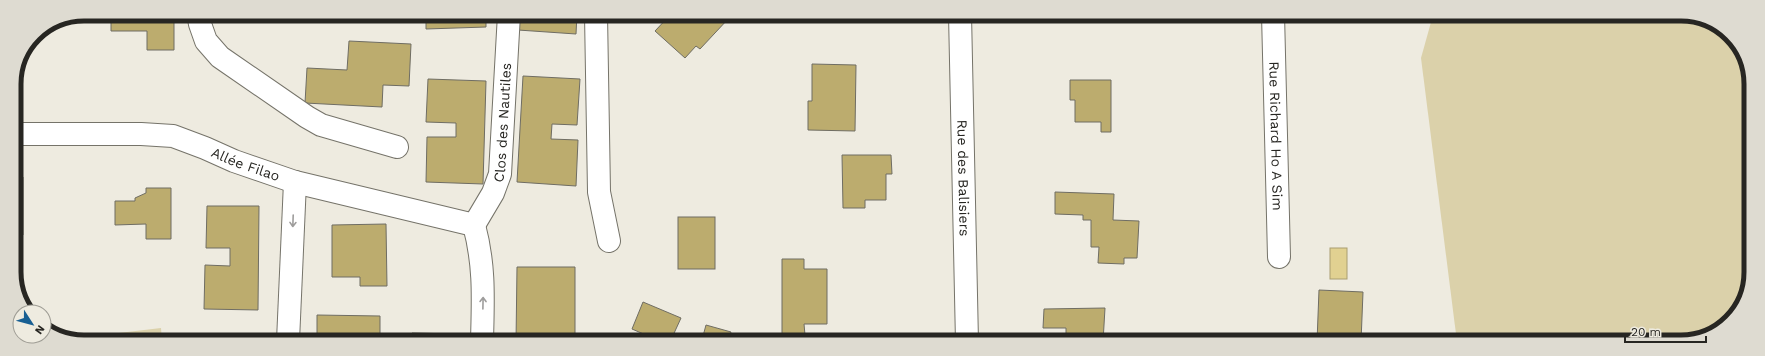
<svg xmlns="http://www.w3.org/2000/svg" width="1765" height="356" viewBox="0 0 1765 356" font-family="'Work Sans',sans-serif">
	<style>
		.green { fill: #dbd1aa }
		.water { fill: #e1d191; stroke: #a99e70 }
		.building { fill: #bcac6e; stroke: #6f6d63 }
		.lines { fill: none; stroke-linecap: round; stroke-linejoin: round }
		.minor-casing { stroke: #757369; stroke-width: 24 }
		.minor { stroke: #fff; stroke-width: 22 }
		.oneway { stroke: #9e9d9c }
		.labels { text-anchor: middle; stroke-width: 4; stroke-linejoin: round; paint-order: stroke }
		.street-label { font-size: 14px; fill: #272622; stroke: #eeebe0 }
		.rim { fill: none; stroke: #272622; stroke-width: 5 }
	</style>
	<rect width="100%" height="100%" fill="#eeebe0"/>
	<!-- green -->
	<g class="green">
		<polygon points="1433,15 1691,15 1730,34 1750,70 1750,282 1727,325 1686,342 1457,342 1421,58"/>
		<polygon points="161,328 162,341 74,341 68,339"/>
	</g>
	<!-- water -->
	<rect class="water" x="1330" y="248" width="17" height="31"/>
	<!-- building -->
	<g class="building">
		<polygon points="111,14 174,14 174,50 147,50 147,31 111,31"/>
		<polygon points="426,14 486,14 486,27 426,29"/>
		<polygon points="519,14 577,14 576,34 518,30"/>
		<polygon points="671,14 725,14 729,18 700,49 696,46 685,58 655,31"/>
		<rect x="1053" y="14" width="42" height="3"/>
		<polygon points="1108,14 1130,14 1130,18 1108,17"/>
		<polygon points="349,41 411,44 409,86 383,85 382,107 305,103 307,68 347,70"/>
		<polygon points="19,60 24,60 24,71 17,71"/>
		<polygon points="812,64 856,65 855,131 808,130 808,101 812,101"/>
		<polygon points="523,76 580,79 577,125 552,124 551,139 578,140 576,186 517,182"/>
		<polygon points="428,79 486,81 483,184 426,182 427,137 456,137 456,123 426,122"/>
		<polygon points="1070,80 1111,80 1111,132 1101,132 1101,122 1075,122 1075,100 1070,100"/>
		<polygon points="842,155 891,155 892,174 886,174 886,200 865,200 865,208 843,208"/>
		<polygon points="15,177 23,177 23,235 16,235"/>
		<polygon points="146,188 171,188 171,239 146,239 146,224 115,225 115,201 135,201 135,198 146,193"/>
		<polygon points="1055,192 1114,194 1113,220 1139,221 1137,258 1124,258 1124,264 1098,263 1099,247 1091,247 1091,220 1083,220 1083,215 1055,214"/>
		<polygon points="207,206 259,206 258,310 204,309 205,265 230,266 230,248 206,248"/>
		<rect x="678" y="217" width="37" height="52"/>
		<polygon points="386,224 387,286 360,286 360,277 332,277 332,225"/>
		<polygon points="782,259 804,259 804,269 827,269 827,324 804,324 805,335 782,335"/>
		<polygon points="517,267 575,267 575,334 542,334 542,342 516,342"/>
		<polygon points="1319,290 1363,292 1361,342 1317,342"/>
		<polygon points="643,302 681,318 670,342 662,342 632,329"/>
		<polygon points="1105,308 1103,342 1066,342 1066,328 1043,328 1044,309"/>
		<polygon points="317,315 380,316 380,341 317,341"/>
		<polygon points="706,325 731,332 728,342 720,342 703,336"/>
		<polygon points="412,333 456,334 455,341 411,341"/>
	</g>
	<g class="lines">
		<defs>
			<g id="minor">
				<polyline points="198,14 200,24 206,41 220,57 307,117 321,125 397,147"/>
				<polyline points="596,14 599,192 609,241"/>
				<path id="s1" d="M 960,14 L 967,342"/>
				<path id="s2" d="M 1273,14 L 1279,257"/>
				<path id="s3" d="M 15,134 L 141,134 L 173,136 L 205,148 L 234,161 L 295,182 L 474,225"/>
				<path id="s4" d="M 474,225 L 493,193 L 500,174 L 509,14"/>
				<path d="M 474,225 C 485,266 483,299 482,341"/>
				<polyline points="288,341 295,182"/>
			</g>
		</defs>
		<!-- minor casing -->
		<use href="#minor" class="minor-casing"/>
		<!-- minor -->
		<use href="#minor" class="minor"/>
	</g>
	<!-- one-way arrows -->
	<defs><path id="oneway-shaft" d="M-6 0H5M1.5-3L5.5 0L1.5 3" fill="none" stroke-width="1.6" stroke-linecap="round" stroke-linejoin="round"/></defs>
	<g class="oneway">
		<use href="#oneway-shaft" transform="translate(293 221) rotate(92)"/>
		<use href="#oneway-shaft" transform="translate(483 303) rotate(-89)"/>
	</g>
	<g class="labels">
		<!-- street labels -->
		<g class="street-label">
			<text dy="5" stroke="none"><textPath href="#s4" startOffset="109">Clos des Nautiles</textPath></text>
			<text dy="5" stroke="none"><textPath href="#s2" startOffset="122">Rue Richard Ho A Sim</textPath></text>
			<text dy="5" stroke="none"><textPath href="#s3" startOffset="236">Allée Filao</textPath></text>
			<text dy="5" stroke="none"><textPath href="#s1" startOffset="164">Rue des Balisiers</textPath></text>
		</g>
	</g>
	<!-- crop -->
	<path d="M0 0H1765V356H0ZM84 21H1681A63 63 0 0 1 1744 84V272A63 63 0 0 1 1681 335H84A63 63 0 0 1 21 272V84A63 63 0 0 1 84 21Z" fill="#dedbd1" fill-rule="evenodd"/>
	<path class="rim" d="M84 21H1681A63 63 0 0 1 1744 84V272A63 63 0 0 1 1681 335H84A63 63 0 0 1 21 272V84A63 63 0 0 1 84 21Z"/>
	<!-- north arrow -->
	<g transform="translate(32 324) rotate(126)"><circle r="19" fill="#eeebe0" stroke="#9e9c94"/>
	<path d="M0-3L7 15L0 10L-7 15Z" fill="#185f93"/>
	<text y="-6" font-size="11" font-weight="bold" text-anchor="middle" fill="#272622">N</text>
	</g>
	<!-- scale -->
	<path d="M1625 336v6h81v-6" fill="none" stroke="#272622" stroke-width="2"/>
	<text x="1631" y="336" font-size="12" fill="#272622" stroke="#eeebe0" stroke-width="3" paint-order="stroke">20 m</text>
</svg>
